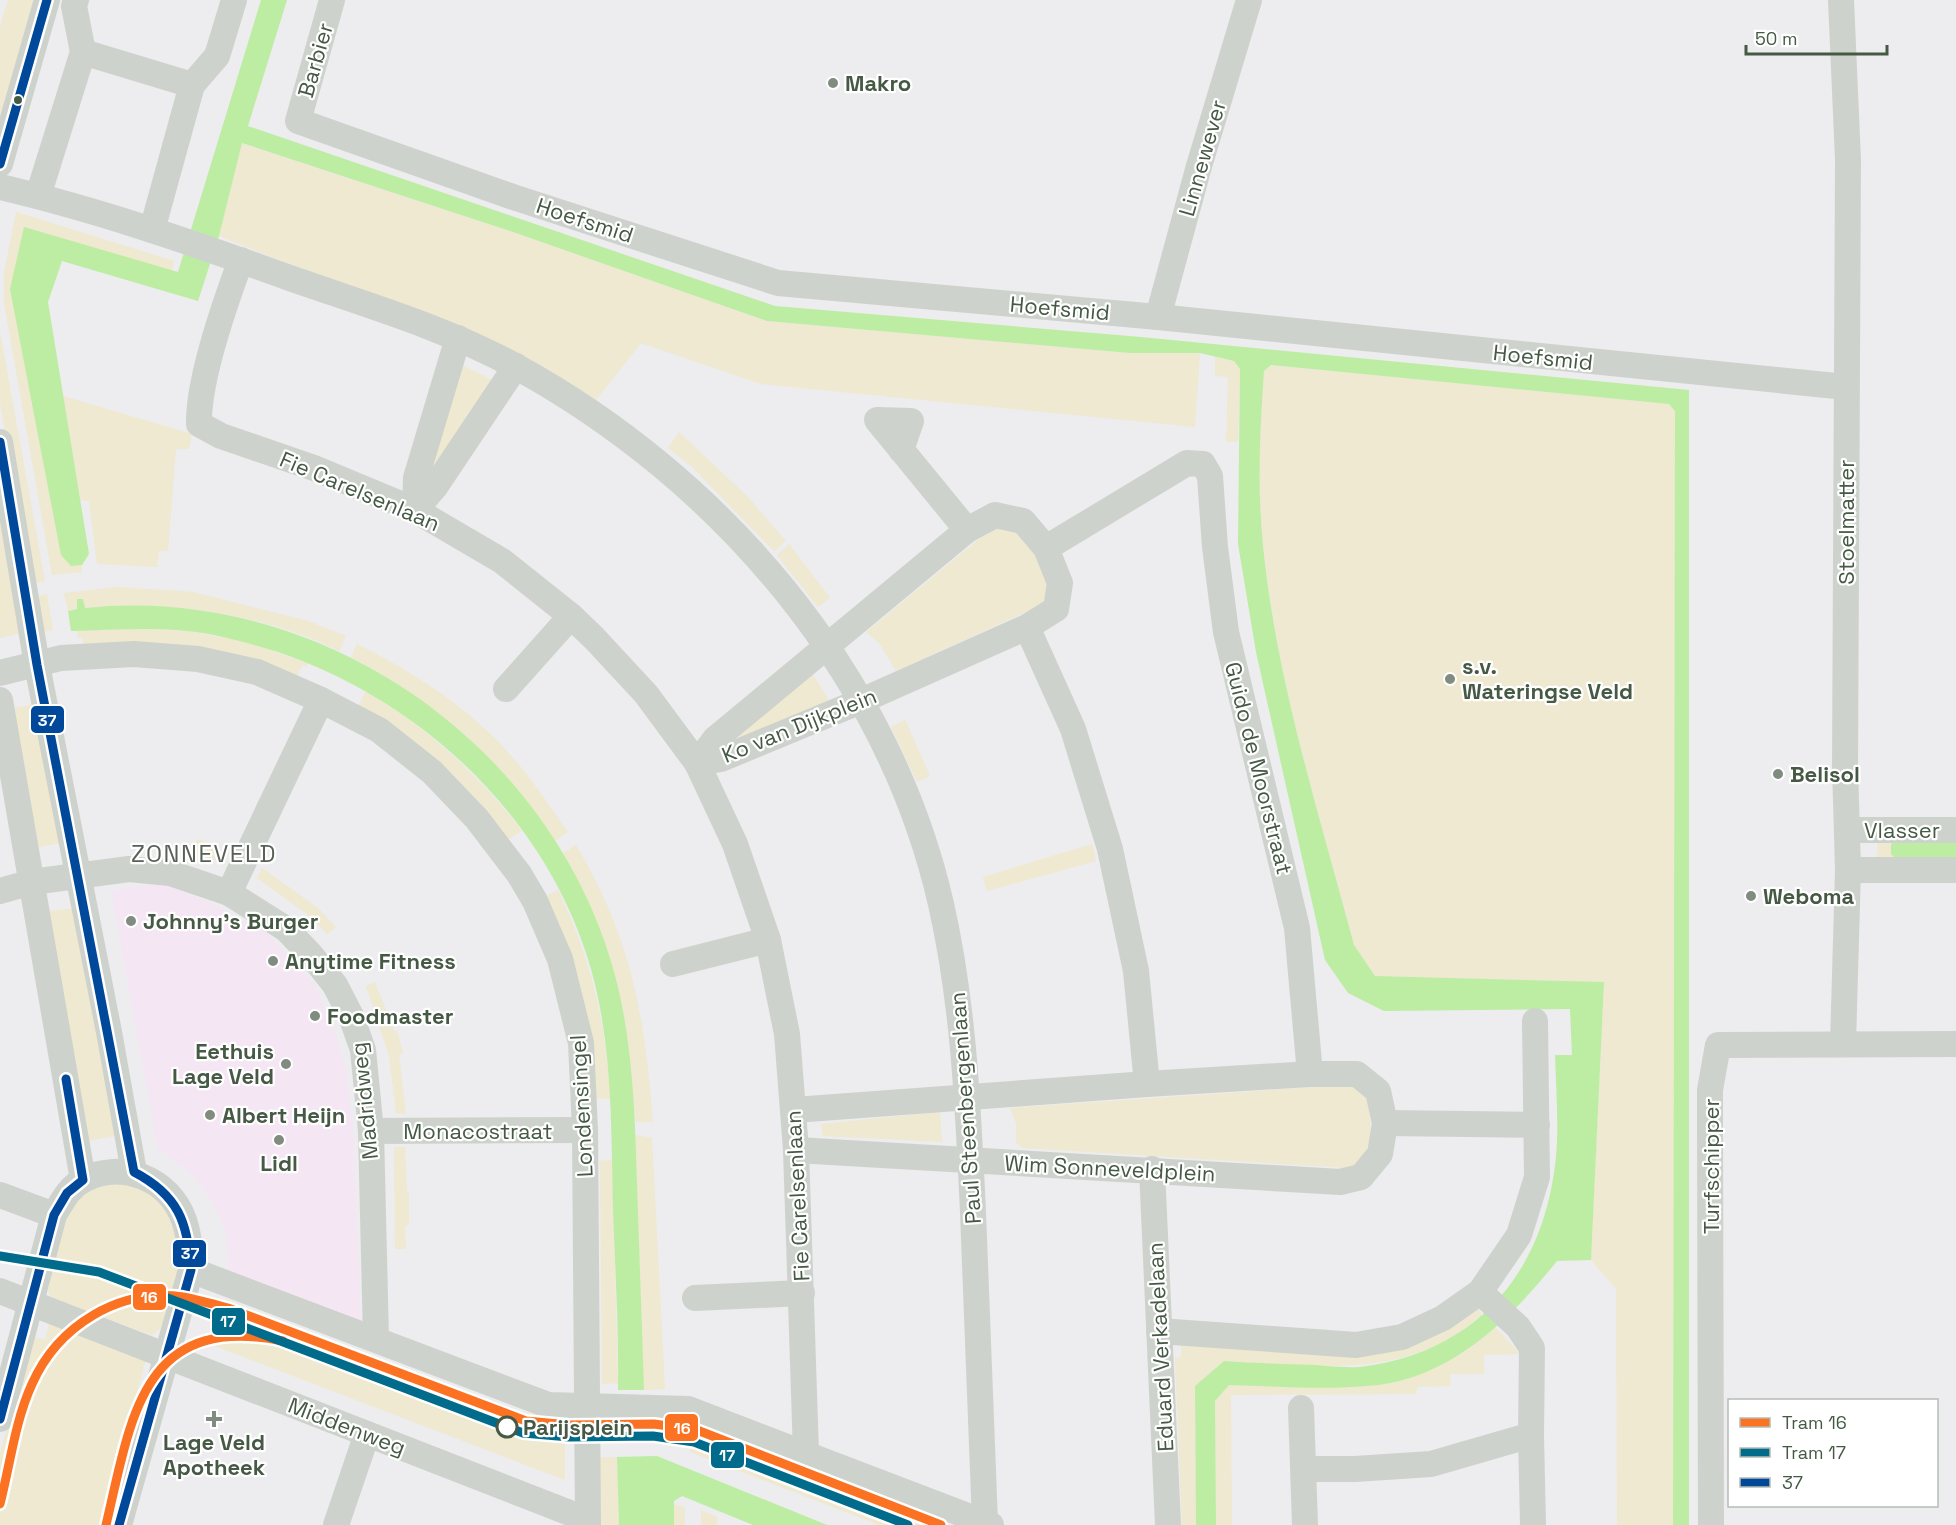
<svg xmlns="http://www.w3.org/2000/svg" width="1956" height="1525" viewBox="0 0 1956 1525" font-family="'Space Grotesk',sans-serif">
	<style>
		.commercial { fill: #f5e6f4 }
		.green { fill: #eee9d0 }
		.water { fill: #bceda3 }
		.lines { fill: none; stroke-linecap: round; stroke-linejoin: round }
		.minor { stroke: #ced2cd; stroke-width: 26 }
		.bus-1-casing { stroke: #fff; stroke-width: 14 }
		.bus-1 { stroke: #004899; stroke-width: 9 }
		.tram-1-casing { stroke: #fff; stroke-width: 14 }
		.tram-2-casing { stroke: #fff; stroke-width: 14 }
		.tram-1 { stroke: #fa7222; stroke-width: 9 }
		.tram-2 { stroke: #006b8b; stroke-width: 9 }
		.poi-dot { fill: #808c80; stroke: #fff; stroke-width: 2 }
		.bus-dot { fill: #455944; stroke: #fff; stroke-width: 2 }
		.stop-dot { fill: #fff; stroke: #455944; stroke-width: 3 }
		.labels { text-anchor: middle; stroke-width: 4.5; stroke-linejoin: round; paint-order: stroke }
		.street-label { font-size: 22px; fill: #455944; stroke: #fff }
		.poi-label { font-size: 22px; font-weight: bold; fill: #455944; stroke: #fff; text-anchor: start }
		.stop-label { font-size: 22px; font-weight: bold; fill: #455944; stroke: #fff; text-anchor: start }
		.neighbourhood-label { font-size: 24px; letter-spacing: 1.5px; fill: #586158; stroke: #fff }
		.line-badge { stroke: #fff; stroke-width: 2 }
		.badge-label { font-size: 16px; text-anchor: middle; font-weight: bold; fill: #fff }
	</style>
	<rect width="100%" height="100%" fill="#edecee"/>
	<!-- commercial -->
	<polygon class="commercial" points="160,882 206,901 267,933 313,983 334,1030 346,1069 353,1130 361,1322 229,1272 226,1231 209,1196 187,1170 158,1149 111,891"/>
	<!-- green -->
	<g class="green">
		<polygon points="8,0 37,0 0,128 0,26"/>
		<polygon points="241,143 513,232 767,321 1130,353 1200,353 1195,427 761,384 641,343 596,400 511,352 219,236"/>
		<polygon points="16,212 174,261 172,271 24,228 71,566 82,565 82,572 52,575 4,303 4,273"/>
		<polygon points="0,332 45,581 32,584 0,403"/>
		<polygon points="1215,357 1234,361 1240,369 1238,442 1226,442 1228,377 1215,376"/>
		<polygon points="458,363 498,383 422,482"/>
		<path d="M 1271,365 L 1669,404 L 1675,410 L 1673,1525 L 1617,1525 L 1616,1289 L 1591,1260 L 1604,982 L 1375,976 L 1354,945 C 1319,813 1276,680 1263,544 C 1257,487 1260,429 1264,371 Z"/>
		<polygon points="63,396 192,434 189,449 176,449 168,551 159,551 157,567 97,564 89,501 80,500"/>
		<polygon points="679,432 747,496 786,541 774,551 692,467 668,448"/>
		<polygon points="0,482 25,632 0,638"/>
		<polygon points="998,528 1013,528 1048,570 1052,600 896,671 879,643 866,632 979,539"/>
		<polygon points="789,544 830,598 818,607 777,555"/>
		<path d="M 117,587 L 193,592 L 308,621 L 346,636 L 339,651 C 267,614 164,600 84,608 L 83,599 L 77,609 L 68,611 L 64,593 Z"/>
		<polygon points="47,594 53,630 41,632 35,597"/>
		<polygon points="137,628 188,631 243,641 308,663 306,667 302,665 297,677 84,648 83,638 78,638 77,631"/>
		<path d="M 357,644 C 417,674 476,712 519,765 C 537,786 552,810 568,832 L 555,841 C 492,753 446,709 351,657 Z"/>
		<polygon points="811,671 831,704 742,743 735,732"/>
		<path d="M 366,690 C 428,729 478,774 522,831 L 507,840 L 358,707 Z"/>
		<polygon points="37,704 63,843 32,848 6,709"/>
		<polygon points="905,720 930,776 917,782 891,727"/>
		<polygon points="1956,835 1877,863 1878,836"/>
		<polygon points="197,839 221,846 216,860 193,854"/>
		<polygon points="1092,844 1096,861 987,891 983,877"/>
		<path d="M 576,845 C 632,940 644,1013 653,1122 L 635,1122 L 631,1067 L 597,922 L 563,853 Z"/>
		<polygon points="262,868 318,908 336,927 327,934 307,914 257,878"/>
		<path d="M 558,890 C 593,965 604,1017 611,1099 L 594,1098 L 542,898 Z"/>
		<polygon points="76,908 120,1135 83,1142 43,912"/>
		<polygon points="375,982 394,1031 397,1031 403,1053 399,1054 406,1114 396,1113 389,1056 366,986"/>
		<polygon points="1345,1080 1365,1091 1370,1105 1371,1146 1355,1173 1348,1168 1023,1148 1016,1143 1016,1123 1010,1108 1344,1085"/>
		<polygon points="940,1112 942,1142 823,1136 821,1124"/>
		<polygon points="635,1135 652,1138 665,1389 644,1390"/>
		<polygon points="394,1147 405,1147 407,1192 409,1193 409,1225 405,1226 406,1249 395,1249"/>
		<polygon points="612,1160 618,1383 602,1384 600,1161"/>
		<polygon points="121,1179 154,1189 184,1243 166,1324 152,1335 51,1298 44,1280 67,1209 95,1185"/>
		<polygon points="226,1299 507,1409 565,1420 565,1480 212,1345"/>
		<path d="M 1476,1306 L 1482,1314 C 1410,1382 1314,1365 1224,1361 L 1195,1386 L 1196,1525 L 1182,1525 L 1175,1358 L 1181,1357 L 1181,1341 L 1351,1354 Z"/>
		<polygon points="50,1319 147,1355 101,1525 0,1525 0,1505 4,1506 9,1488 0,1486 0,1454 30,1336 45,1340"/>
		<polygon points="1495,1327 1520,1354 1484,1355 1484,1374 1450,1374 1451,1386 1417,1387 1416,1394 1231,1395 1232,1525 1216,1525 1215,1401 1229,1385 1368,1386 1462,1354"/>
		<polygon points="606,1414 669,1420 668,1442 649,1440 600,1442 596,1439 599,1420"/>
		<polygon points="691,1425 946,1525 879,1525 690,1452"/>
		<polygon points="594,1457 617,1457 619,1525 595,1525"/>
		<polygon points="674,1504 685,1507 685,1525 674,1525"/>
		<polygon points="701,1510 717,1517 717,1525 701,1525"/>
	</g>
	<!-- water -->
	<g class="water">
		<path d="M 261,0 L 287,0 L 248,126 L 775,306 L 1141,337 L 1689,390 L 1689,1525 L 1673,1525 L 1675,411 L 1669,404 L 1271,365 L 1264,371 C 1260,429 1257,487 1263,545 C 1276,680 1319,813 1354,945 L 1375,976 L 1604,982 L 1591,1260 L 1557,1261 C 1509,1321 1448,1381 1367,1386 C 1322,1390 1275,1386 1229,1385 L 1215,1401 L 1216,1525 L 1196,1525 L 1195,1386 L 1224,1361 C 1254,1363 1285,1364 1315,1365 C 1330,1366 1346,1368 1360,1367 C 1484,1352 1551,1262 1557,1142 C 1558,1114 1556,1084 1555,1055 L 1572,1055 L 1570,1009 L 1384,1011 L 1348,993 L 1325,960 L 1256,652 L 1238,544 L 1240,369 L 1234,361 L 1200,353 L 1130,353 L 767,321 L 513,232 L 242,143 L 219,236 L 198,301 L 62,261 L 48,302 L 89,554 L 82,565 L 71,566 L 61,555 L 10,289 L 24,227 L 178,272 Z"/>
		<path d="M 77,599 L 83,599 L 85,608 C 326,583 561,751 618,987 C 633,1051 635,1117 637,1182 C 639,1251 642,1320 644,1390 L 618,1390 C 619,1330 615,1269 613,1209 C 611,1128 613,1047 591,969 C 548,819 423,701 278,652 C 248,643 218,634 187,631 C 148,627 110,630 71,631 L 68,611 L 77,609 Z"/>
		<polygon points="1895,841 1956,841 1956,858 1895,858 1891,854 1891,844"/>
		<polygon points="657,1456 827,1525 753,1525 682,1496 674,1501 674,1525 619,1525 617,1457"/>
	</g>
	<g class="lines">
		<!-- minor -->
		<g class="minor">
			<polyline points="332,0 298,121 513,197 778,283 1158,317 1846,387"/>
			<polyline points="1841,0 1848,160 1845,767 1848,870 1843,1044"/>
			<polyline points="83,52 192,85"/>
			<polyline points="0,164 47,0"/>
			<path d="M 0,187 C 98,210 193,243 287,277 C 363,304 444,327 515,366 C 720,478 888,673 941,904 C 964,1006 968,1108 973,1212 C 977,1316 981,1419 985,1523"/>
			<polyline points="38,196 83,52 74,6 76,0"/>
			<polyline points="152,230 192,85 217,56 234,0"/>
			<path d="M 241,260 C 225,303 198,380 199,424 L 221,436 L 314,468 L 415,510 L 502,561 L 571,616 L 594,638 L 646,694 L 697,763 L 735,844 L 768,940 L 787,1034 L 796,1150 L 806,1454"/>
			<polyline points="1158,317 1199,166 1249,0"/>
			<polyline points="0,442 37,665 109,1032 134,1172"/>
			<polyline points="901,450 911,421 877,420 967,530"/>
			<polyline points="415,510 416,478 458,338"/>
			<polyline points="415,510 435,487 516,366"/>
			<polygon points="995,515 1023,521 1046,548 1060,583 1056,609 1027,627 861,701 721,759 697,763 715,739 967,530"/>
			<polyline points="1046,548 1187,463 1203,464 1210,476 1215,547 1226,632 1297,928 1310,1074"/>
			<polyline points="1027,627 1073,729 1110,849 1136,971 1147,1084"/>
			<polyline points="0,673 61,658 134,654 198,659 257,672 321,700 379,730 432,772 477,819 519,874 535,901 560,959 581,1043 585,1130 588,1525"/>
			<polyline points="506,689 571,616"/>
			<polyline points="0,700 83,1180"/>
			<polyline points="1847,830 1956,830"/>
			<polyline points="1848,870 1956,870"/>
			<polyline points="0,891 32,882 129,869 170,873 229,893 286,929 311,955 335,985 351,1016 363,1050 371,1131 376,1339"/>
			<polyline points="229,893 321,700"/>
			<polyline points="673,964 768,940"/>
			<polyline points="794,1110 1147,1084 1310,1074 1357,1074 1378,1091 1385,1123 1380,1154 1361,1177 1340,1182 796,1150"/>
			<polyline points="1385,1123 1537,1125"/>
			<polyline points="371,1131 585,1130"/>
			<polyline points="1152,1169 1168,1525"/>
			<polyline points="0,1195 54,1215"/>
			<polyline points="191,1270 548,1405 688,1409 991,1525"/>
			<polyline points="0,1291 588,1520"/>
			<polyline points="1480,1292 1518,1327 1532,1348 1531,1435 1533,1525"/>
			<polyline points="695,1298 802,1293"/>
			<polyline points="1159,1331 1356,1345 1402,1337 1443,1318 1480,1292 1519,1235 1537,1177 1535,1021"/>
			<polyline points="1301,1408 1305,1525"/>
			<path d="M 0,1419 L 54,1215 C 62,1202 68,1188 83,1180 C 122,1160 169,1178 184,1220 C 190,1237 190,1253 191,1270 L 119,1525"/>
			<polyline points="1305,1469 1355,1469 1431,1464 1531,1435"/>
			<polyline points="336,1525 367,1434"/>
			<polyline points="1711,1525 1710,1126 1710,1090 1718,1045 1956,1044"/>
		</g>
		<defs>
			<g id="bus-1">
				<polyline points="0,164 47,0"/>
				<path d="M 0,442 L 37,665 L 134,1172 C 178,1195 188,1222 191,1270 L 119,1525"/>
				<polyline points="0,1419 54,1215 67,1193 83,1180 66,1079"/>
			</g>
		</defs>
		<!-- bus-1 casing -->
		<use href="#bus-1" class="bus-1-casing"/>
		<!-- bus-1 -->
		<use href="#bus-1" class="bus-1"/>
		<defs>
			<g id="tram-1">
				<path d="M 0,1504 C 10,1465 15,1421 32,1384 C 58,1326 118,1288 183,1297 C 198,1300 213,1304 228,1308 L 526,1421 L 569,1425 L 654,1424 L 697,1430 L 941,1525"/>
				<path d="M 106,1525 C 131,1420 141,1312 283,1341"/>
			</g>
			<polyline id="tram-2" points="0,1256 99,1272 523,1433 569,1437 653,1436 694,1442 908,1525"/>
		</defs>
		<!-- tram-1 casing -->
		<use href="#tram-1" class="tram-1-casing"/>
		<!-- tram-2 casing -->
		<use href="#tram-2" class="tram-2-casing"/>
		<!-- tram-1 -->
		<use href="#tram-1" class="tram-1"/>
		<!-- tram-2 -->
		<use href="#tram-2" class="tram-2"/>
	</g>
	<!-- markers -->
	<g class="poi-dot">
		<circle cx="833" cy="83" r="6"/>
		<circle cx="1450" cy="679" r="6"/>
		<circle cx="1778" cy="774" r="6"/>
		<circle cx="1751" cy="896" r="6"/>
		<circle cx="131" cy="921" r="6"/>
		<circle cx="273" cy="961" r="6"/>
		<circle cx="315" cy="1016" r="6"/>
		<circle cx="286" cy="1064" r="6"/>
		<circle cx="210" cy="1115" r="6"/>
		<circle cx="279" cy="1140" r="6"/>
		<path d="M211 1410h6v6h6v6h-6v6h-6v-6h-6v-6h6z"/>
	</g>
	<circle class="bus-dot" cx="18" cy="100" r="5"/>
	<circle class="stop-dot" cx="507" cy="1427" r="10"/>
	<g class="labels">
		<!-- street labels -->
		<g class="street-label">
			<text transform="translate(315 60) rotate(-74)" y="8">Barbier</text>
			<text transform="translate(1202 158) rotate(-74)" y="8">Linnewever</text>
			<text transform="translate(585 220) rotate(18)" y="8">Hoefsmid</text>
			<text transform="translate(1060 308) rotate(5)" y="8">Hoefsmid</text>
			<text transform="translate(1543 357) rotate(6)" y="8">Hoefsmid</text>
			<text transform="translate(360 491) rotate(23)" y="8">Fie Carelsenlaan</text>
			<text transform="translate(1846 522) rotate(-90)" y="8">Stoelmatter</text>
			<text transform="translate(799 725) rotate(-22)" y="8">Ko van Dijkplein</text>
			<text transform="translate(1259 768) rotate(76)" y="8">Guido de Moorstraat</text>
			<text x="1902" y="838">Vlasser</text>
			<text transform="translate(364 1101) rotate(-96)" y="8">Madridweg</text>
			<text transform="translate(581 1106) rotate(-93)" y="8">Londensingel</text>
			<text transform="translate(965 1108) rotate(-94)" y="8">Paul Steenbergenlaan</text>
			<text x="478" y="1139">Monacostraat</text>
			<text transform="translate(1711 1166) rotate(-90)" y="8">Turfschipper</text>
			<text transform="translate(1110 1168) rotate(3)" y="8">Wim Sonneveldplein</text>
			<text transform="translate(797 1196) rotate(-93)" y="8">Fie Carelsenlaan</text>
			<text transform="translate(1160 1347) rotate(-93)" y="8">Eduard Verkadelaan</text>
			<text transform="translate(347 1426) rotate(21)" y="8">Middenweg</text>
		</g>
		<!-- poi labels -->
		<g class="poi-label">
			<text x="845" y="91">Makro</text>
			<text x="1462" y="674">s.v.<tspan x="1462" dy="25">Wateringse Veld</tspan></text>
			<text x="1790" y="782">Belisol</text>
			<text x="1763" y="904">Weboma</text>
			<text x="143" y="929">Johnny's Burger</text>
			<text x="285" y="969">Anytime Fitness</text>
			<text x="327" y="1024">Foodmaster</text>
			<text x="274" y="1059" text-anchor="end">Eethuis<tspan x="274" dy="25">Lage Veld</tspan></text>
			<text x="222" y="1123">Albert Heijn</text>
			<text x="279" y="1171" text-anchor="middle">Lidl</text>
			<text x="214" y="1450" text-anchor="middle">Lage Veld<tspan x="214" dy="25">Apotheek</tspan></text>
		</g>
		<!-- stop labels -->
		<g class="stop-label">
			<text x="523" y="1435">Parijsplein</text>
		</g>
		<!-- neighbourhood labels -->
		<g class="neighbourhood-label">
			<text x="204" y="862">ZONNEVELD</text>
		</g>
	</g>
	<g class="line-badge">
		<rect x="30" y="705" width="35" height="29" rx="6" fill="#004899"/>
		<rect x="172" y="1239" width="35" height="29" rx="6" fill="#004899"/>
		<rect x="132" y="1283" width="35" height="28" rx="6" fill="#fa7222"/>
		<rect x="211" y="1307" width="35" height="29" rx="6" fill="#006b8b"/>
		<rect x="664" y="1413" width="35" height="29" rx="6" fill="#fa7222"/>
		<rect x="710" y="1441" width="35" height="28" rx="6" fill="#006b8b"/>
	</g>
	<g class="badge-label">
		<text x="47" y="726">37</text>
		<text x="190" y="1259">37</text>
		<text x="149" y="1303">16</text>
		<text x="228" y="1327">17</text>
		<text x="682" y="1434">16</text>
		<text x="727" y="1461">17</text>
	</g>
	<!-- legend -->
	<rect x="1728" y="1399" width="210" height="108" fill="#ffffff" stroke="#b5bdb4" stroke-width="1.5"/>
	<rect x="1740" y="1418" width="30" height="9" fill="#fa7222" stroke="#b5bdb4" stroke-width="1.5"/>
	<text x="1782" y="1429" font-size="18" fill="#455944">Tram 16</text>
	<rect x="1740" y="1448" width="30" height="9" fill="#006b8b" stroke="#b5bdb4" stroke-width="1.5"/>
	<text x="1782" y="1459" font-size="18" fill="#455944">Tram 17</text>
	<rect x="1740" y="1478" width="30" height="9" fill="#004899" stroke="#b5bdb4" stroke-width="1.5"/>
	<text x="1782" y="1489" font-size="18" fill="#455944">37</text>
	<!-- scale -->
	<path d="M1746 45v9h141v-9" fill="none" stroke="#455944" stroke-width="3"/>
	<text x="1755" y="45" font-size="18" fill="#455944" stroke="#ffffff" stroke-width="4.5" paint-order="stroke">50 m</text>
</svg>
